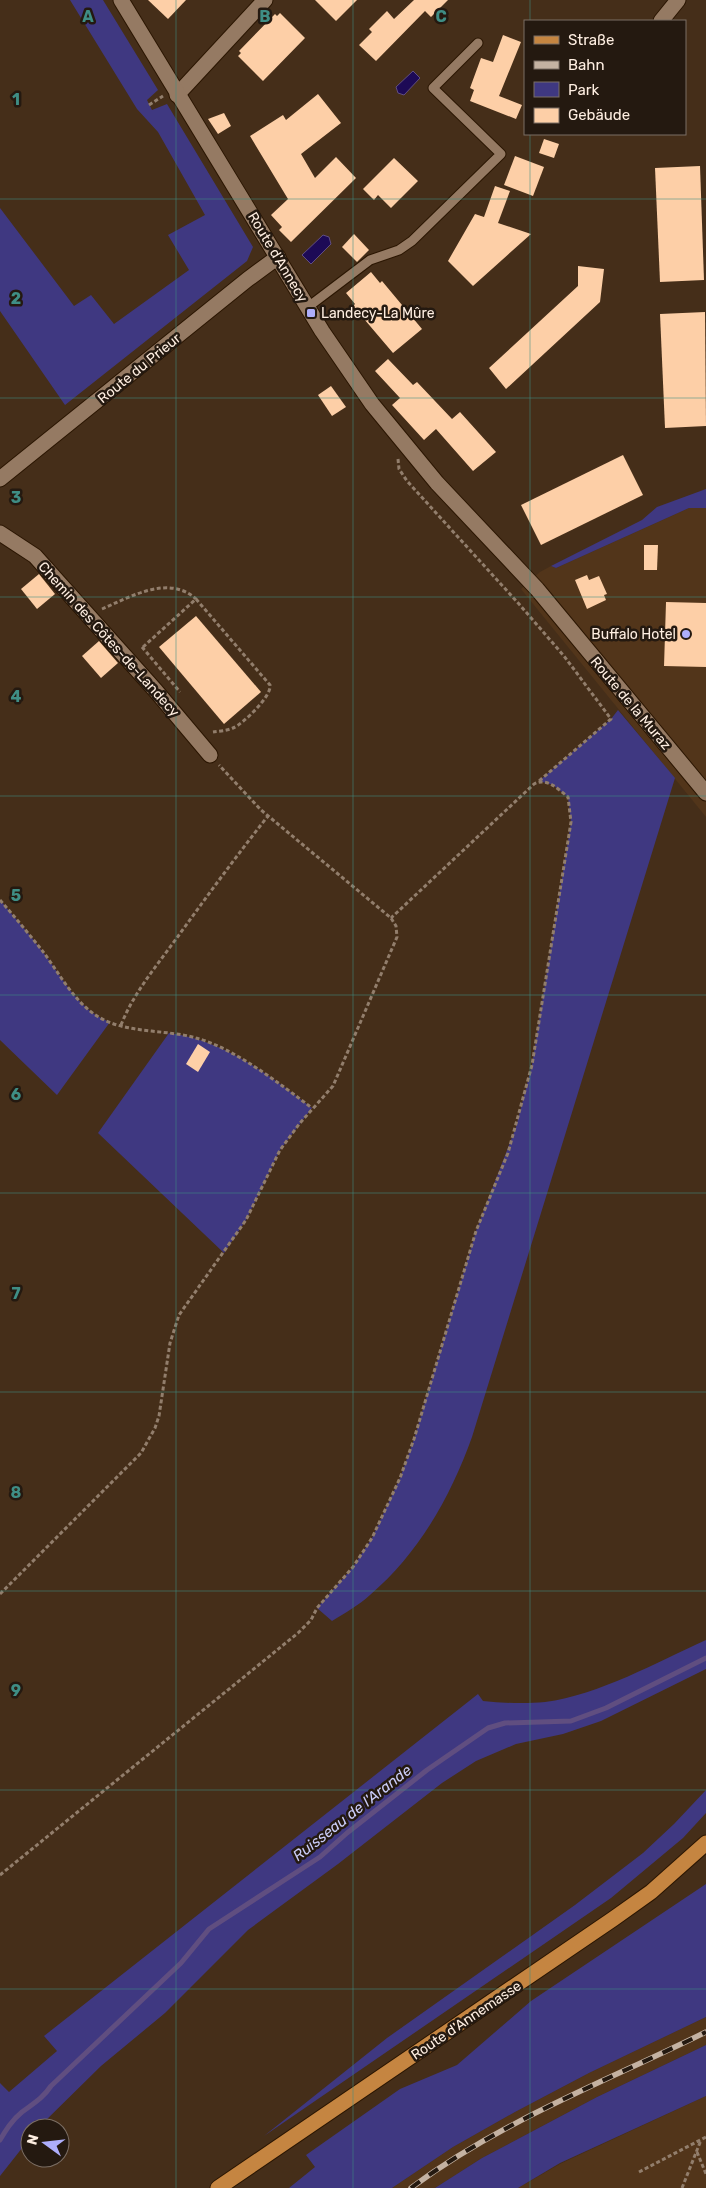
<svg xmlns="http://www.w3.org/2000/svg" width="706" height="2188" viewBox="0 0 706 2188" font-family="Rubik,sans-serif">
	<style>
		.built { fill: #52351a }
		.green { fill: #3f3881 }
		.water { fill: #1d0a56; stroke: #604e80 }
		.lines { fill: none; stroke-linecap: round; stroke-linejoin: round }
		.stream { stroke: #604e80; stroke-width: 5 }
		.building { fill: #fdcfa7 }
		.service-casing { stroke: #2b1602; stroke-width: 11 }
		.minor-casing { stroke: #2b1602; stroke-width: 17 }
		.tertiary-casing { stroke: #2b1602; stroke-width: 17 }
		.primary-casing { stroke: #2b1602; stroke-width: 17 }
		.path { stroke: #927e6c; stroke-width: 3; stroke-dasharray: 4 2.5; stroke-linecap: butt }
		.service { stroke: #957a63; stroke-width: 9 }
		.minor { stroke: #957a63; stroke-width: 15 }
		.tertiary { stroke: #957a63; stroke-width: 15 }
		.primary { stroke: #c58541; stroke-width: 15 }
		.rail-casing { stroke: #c4b2a2; stroke-width: 5.5 }
		.rail { stroke: #241910; stroke-width: 4; stroke-dasharray: 11; stroke-linecap: butt }
		.grid { fill: none; stroke: #3f8e85; stroke-width: 1; stroke-opacity: 0.55 }
		.poi-dot { fill: #aeaefb; stroke: #241910; stroke-width: 2 }
		.labels { text-anchor: middle; stroke-width: 5; stroke-linejoin: round; paint-order: stroke }
		.street-label { font-size: 14px; fill: #feeee1; stroke: #241910 }
		.poi-label { font-size: 14px; fill: #feeee1; stroke: #241910; text-anchor: start }
		.water-label { font-size: 15px; font-style: italic; fill: #cbcdf9; stroke: #241910 }
		.grid-label { font-size: 16px; text-anchor: middle; font-weight: bold; fill: #3f8e85; stroke: #241910; stroke-width: 5; stroke-linejoin: round; paint-order: stroke }
	</style>
	<rect width="100%" height="100%" fill="#452e19"/>
	<!-- built -->
	<g class="built">
		<polygon points="689,508 706,508 706,817 521,589 540,572 551,566 556,568"/>
		<polygon points="706,2017 706,2045 597,2097 482,2158 435,2188 392,2188 453,2147 515,2112 589,2073"/>
		<polygon points="706,2096 706,2188 518,2188 560,2164"/>
	</g>
	<!-- green -->
	<g class="green">
		<polygon points="70,0 103,0 158,90 147,100 152,110 167,104 253,247 247,261 65,405 0,311 0,208 74,306 91,295 114,324 189,270 168,235 205,215 158,132 137,109"/>
		<polygon points="706,489 706,508 689,508 556,568 551,566 642,520 657,507"/>
		<path d="M 618,710 L 675,778 L 472,1437 C 451,1496 419,1553 370,1595 C 359,1605 345,1613 332,1621 L 317,1608 L 353,1567 L 372,1538 L 400,1478 L 414,1439 L 476,1231 L 516,1127 L 532,1065 L 571,822 L 568,797 L 553,785 L 539,781 L 611,719 Z"/>
		<path d="M 0,900 C 14,917 29,933 42,951 C 62,976 78,1011 110,1022 L 57,1095 L 0,1040 Z"/>
		<path d="M 169,1033 C 224,1040 269,1075 312,1108 L 280,1150 L 246,1220 L 224,1253 L 98,1133 Z"/>
		<path d="M 706,1640 L 706,1669 L 601,1721 L 563,1734 L 516,1744 L 476,1761 L 442,1783 L 338,1864 L 248,1930 L 165,2013 L 101,2066 L 38,2128 L 30,2128 L 30,2138 L 0,2176 L 0,2083 L 9,2092 L 57,2051 L 44,2036 L 478,1694 L 483,1701 C 503,1703 525,1704 545,1702 C 599,1695 657,1662 706,1640 Z"/>
		<polygon points="706,1790 706,1813 683,1838 611,1898 264,2136 387,2038 575,1905 643,1853 674,1824"/>
		<polygon points="706,1884 706,2017 589,2073 515,2112 453,2147 392,2188 289,2188 315,2167 306,2155 400,2089 457,2065 531,2001"/>
		<polygon points="706,2045 706,2096 560,2163 518,2188 435,2188 482,2158 597,2097"/>
	</g>
	<!-- water -->
	<g class="water">
		<polygon points="413,71 420,78 404,95 398,93 396,87"/>
		<polygon points="323,235 329,237 331,244 311,264 302,255"/>
	</g>
	<g class="lines">
		<!-- stream -->
		<path class="stream" d="M 0,2140 C 6,2130 12,2120 22,2112 C 34,2103 43,2098 51,2086 L 181,1963 L 209,1929 L 320,1857 L 347,1833 L 427,1770 L 488,1728 L 505,1723 L 571,1721 L 606,1708 L 706,1658"/>
	</g>
	<!-- building -->
	<g class="building">
		<polygon points="148,0 186,0 168,19"/>
		<polygon points="315,0 357,0 336,21"/>
		<polygon points="414,0 448,0 431,17 425,11 376,61 359,45 372,32 369,29 387,11 394,19"/>
		<polygon points="280,13 305,38 263,81 238,56 241,53 239,51 275,14 277,16"/>
		<polygon points="503,35 521,42 499,96 522,105 516,119 470,101 474,90 470,88 481,58 493,62"/>
		<polygon points="318,94 341,123 301,154 315,178 336,157 356,178 291,242 279,230 282,227 271,215 288,199 250,136 283,115 286,120"/>
		<polygon points="224,113 231,126 218,134 208,119"/>
		<polygon points="544,139 559,144 554,158 539,153"/>
		<polygon points="515,156 544,167 533,196 504,185"/>
		<polygon points="394,158 418,181 391,208 378,195 374,200 363,189"/>
		<polygon points="700,166 704,280 660,282 655,168"/>
		<polygon points="495,186 510,191 498,223 531,234 473,286 448,261 475,214 484,217"/>
		<polygon points="354,234 369,250 357,262 342,247"/>
		<polygon points="578,266 604,269 600,302 506,389 489,368 578,286"/>
		<polygon points="371,272 380,283 382,281 422,329 393,353 353,306 355,304 346,293"/>
		<polygon points="705,312 706,426 665,428 660,314"/>
		<polygon points="388,359 413,385 417,382 452,419 460,412 496,452 473,471 436,429 424,440 392,405 400,398 375,371"/>
		<polygon points="331,386 346,407 332,416 318,395"/>
		<polygon points="623,455 643,495 541,545 521,505"/>
		<polygon points="644,545 658,545 657,570 644,570"/>
		<polygon points="39,574 55,594 37,609 21,589"/>
		<polygon points="587,575 589,580 599,576 607,594 604,595 606,600 587,609 575,580"/>
		<polygon points="666,602 706,603 706,667 664,666"/>
		<polygon points="196,616 261,692 224,724 159,647"/>
		<polygon points="99,641 118,663 101,678 82,656"/>
		<polygon points="198,1044 210,1052 198,1072 186,1064"/>
	</g>
	<g class="lines">
		<defs>
			<polyline id="service" points="308,307 370,260 399,250 412,241 501,154 433,88 478,43"/>
			<g id="minor">
				<polyline points="661,21 678,0"/>
				<polyline points="177,95 265,0"/>
				<polyline points="0,479 248,279 278,257"/>
				<polyline points="0,533 35,556 156,691 210,755"/>
			</g>
			<polyline id="tertiary" points="121,0 322,331 372,404 437,483 537,589 706,793"/>
			<polyline id="primary" points="218,2188 613,1919 651,1892 706,1843"/>
		</defs>
		<!-- service casing -->
		<use href="#service" class="service-casing"/>
		<!-- minor casing -->
		<use href="#minor" class="minor-casing"/>
		<!-- tertiary casing -->
		<use href="#tertiary" class="tertiary-casing"/>
		<!-- primary casing -->
		<use href="#primary" class="primary-casing"/>
		<!-- path -->
		<g class="path">
			<polyline points="149,105 163,96"/>
			<polyline points="398,459 399,469 407,481 519,604 564,656 611,719 539,781"/>
			<path d="M 102,609 C 130,597 169,574 196,599"/>
			<polyline points="142,647 180,692"/>
			<path d="M 143,647 L 196,599 L 270,685 C 272,696 243,724 233,728 C 226,731 219,731 213,732"/>
			<path d="M 0,900 C 14,916 28,933 41,949 C 58,971 73,1001 97,1016 C 125,1034 165,1029 196,1038 C 234,1048 280,1084 312,1108"/>
			<path d="M 121,1025 C 134,992 158,964 179,935 C 208,895 237,855 268,816"/>
			<polyline points="0,1594 141,1453 155,1428 159,1416 170,1343 179,1315 246,1220 280,1150 300,1123 333,1086 397,937 396,926 391,918 261,810 219,765"/>
			<path d="M 0,1875 L 298,1633 L 311,1620 L 317,1608 L 353,1567 L 372,1538 L 400,1478 L 414,1439 L 476,1231 L 508,1153 L 532,1065 L 571,822 L 568,797 C 558,789 547,777 534,784 L 391,918"/>
			<polyline points="697,2152 706,2174"/>
			<polyline points="639,2172 706,2137"/>
			<polyline points="682,2188 701,2140"/>
		</g>
		<!-- service -->
		<use href="#service" class="service"/>
		<!-- minor -->
		<use href="#minor" class="minor"/>
		<!-- tertiary -->
		<use href="#tertiary" class="tertiary"/>
		<!-- primary -->
		<use href="#primary" class="primary"/>
		<defs>
			<path id="rail" d="M 411,2188 C 501,2121 607,2081 706,2032"/>
		</defs>
		<!-- rail casing -->
		<use href="#rail" class="rail-casing"/>
		<!-- rail -->
		<use href="#rail" class="rail"/>
	</g>
	<!-- grid -->
	<path class="grid" d="M 176,0 L 176,2188M 353,0 L 353,2188M 530,0 L 530,21M 530,134 L 530,2188M 0,199 L 706,199M 0,398 L 706,398M 0,597 L 706,597M 0,796 L 706,796M 0,995 L 706,995M 0,1193 L 706,1193M 0,1392 L 706,1392M 0,1591 L 706,1591M 0,1790 L 706,1790M 0,1989 L 706,1989"/>
	<!-- markers -->
	<g class="poi-dot">
		<rect x="306" y="308" width="10" height="10" rx="2.5"/>
		<circle cx="686" cy="634" r="5"/>
	</g>
	<g class="labels">
		<!-- street labels -->
		<g class="street-label">
			<text transform="translate(278 257) rotate(59)" y="5">Route d'Annecy</text>
			<text transform="translate(139 368) rotate(-39)" y="5">Route du Prieur</text>
			<text transform="translate(109 639) rotate(48)" y="5">Chemin des Côtes-de-Landecy</text>
			<text transform="translate(631 703) rotate(50)" y="5">Route de la Muraz</text>
			<text transform="translate(466 2020) rotate(-34)" y="5">Route d'Annemasse</text>
		</g>
		<!-- poi labels -->
		<g class="poi-label">
			<text x="321" y="318">Landecy-La Mûre</text>
			<text x="676" y="639" text-anchor="end">Buffalo Hotel</text>
		</g>
		<!-- water labels -->
		<g class="water-label">
			<text transform="translate(352 1813) rotate(-38)" y="5">Ruisseau de l'Arande</text>
		</g>
	</g>
	<g class="grid-label">
		<text x="88" y="22">A</text>
		<text x="265" y="22">B</text>
		<text x="441" y="22">C</text>
		<text x="16" y="105">1</text>
		<text x="16" y="304">2</text>
		<text x="16" y="503">3</text>
		<text x="16" y="702">4</text>
		<text x="16" y="901">5</text>
		<text x="16" y="1100">6</text>
		<text x="16" y="1299">7</text>
		<text x="16" y="1498">8</text>
		<text x="16" y="1696">9</text>
	</g>
	<!-- legend -->
	<rect x="524" y="20" width="162" height="115" fill="#241910" stroke="#7b6e64"/>
	<rect x="534" y="36" width="25" height="8" fill="#c58541" stroke="#7b6e64"/>
	<text x="568" y="45" font-size="15" fill="#feeee1">Straße</text>
	<rect x="534" y="61" width="25" height="8" fill="#c4b2a2" stroke="#7b6e64"/>
	<text x="568" y="70" font-size="15" fill="#feeee1">Bahn</text>
	<rect x="534" y="82" width="25" height="15" fill="#3f3881" stroke="#7b6e64"/>
	<text x="568" y="95" font-size="15" fill="#feeee1">Park</text>
	<rect x="534" y="108" width="25" height="15" fill="#fdcfa7" stroke="#7b6e64"/>
	<text x="568" y="120" font-size="15" fill="#feeee1">Gebäude</text>
	<!-- north arrow -->
	<g transform="translate(45 2143) rotate(285)"><circle r="24" fill="#241910" stroke="#7b6e64"/>
	<path d="M0-4L9 19L0 12L-9 19Z" fill="#aeaefb"/>
	<text y="-8" font-size="14" font-weight="bold" text-anchor="middle" fill="#feeee1">N</text>
	</g>
</svg>
